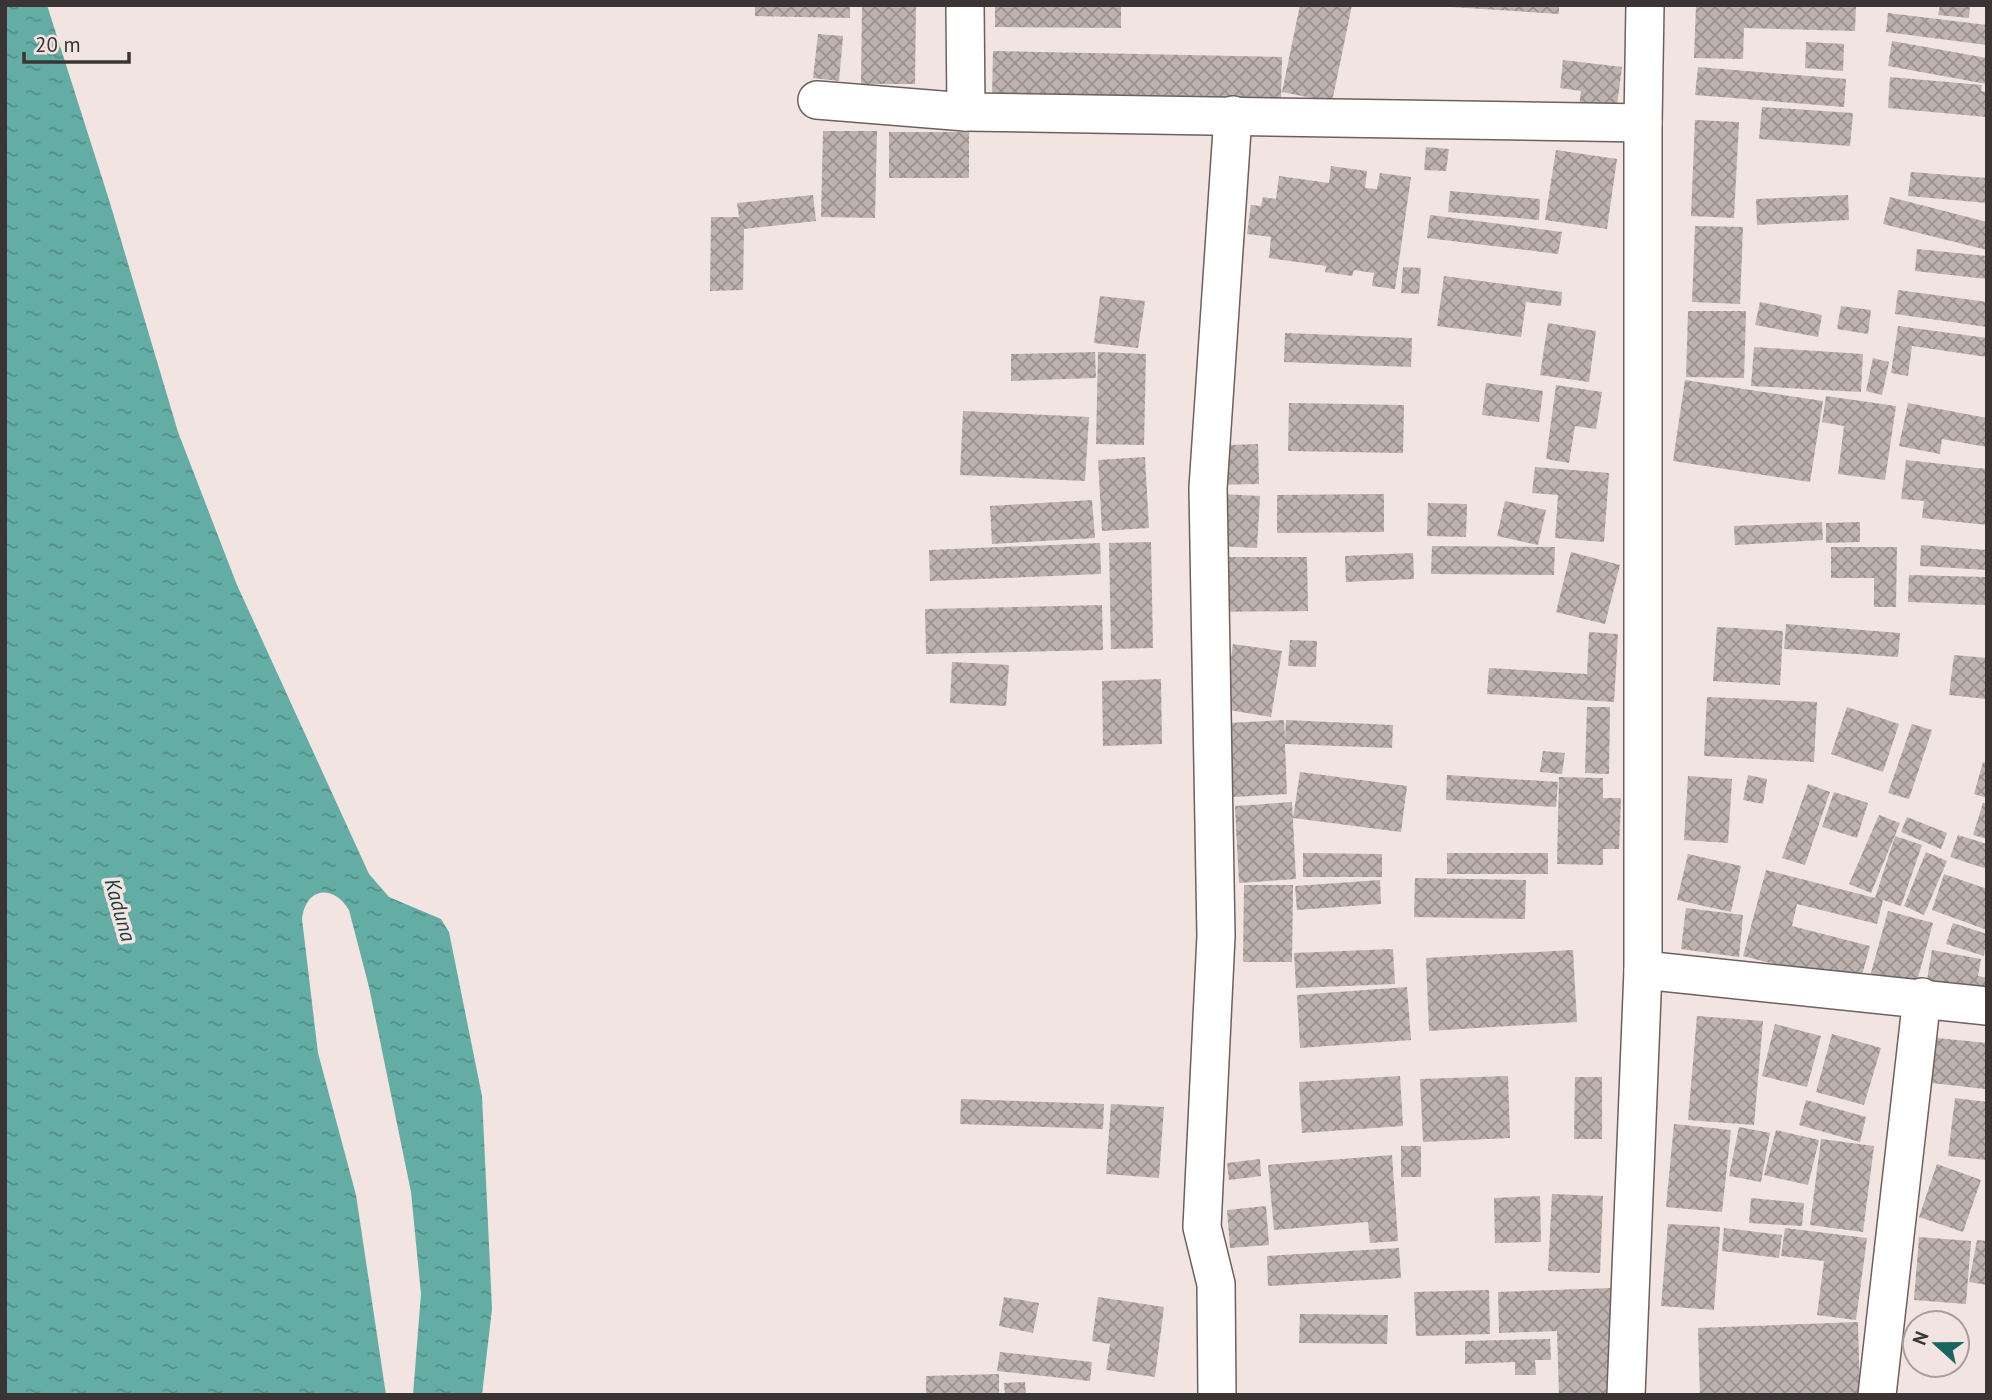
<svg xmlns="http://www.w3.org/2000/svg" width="1992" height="1400" viewBox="0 0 1992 1400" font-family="'PT Sans',sans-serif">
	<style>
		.water { fill: url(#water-ripples) }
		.building { fill: url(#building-cross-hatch) }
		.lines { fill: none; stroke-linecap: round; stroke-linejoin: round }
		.minor-casing { stroke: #6c615f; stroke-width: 40 }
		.minor { stroke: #fff; stroke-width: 37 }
		.labels { text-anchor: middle; stroke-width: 7; stroke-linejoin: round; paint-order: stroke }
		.water-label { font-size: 21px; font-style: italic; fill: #1d403d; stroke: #f1e4e1 }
	</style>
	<defs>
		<pattern id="water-ripples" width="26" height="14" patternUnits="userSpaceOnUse" patternTransform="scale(1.75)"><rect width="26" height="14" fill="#64ada5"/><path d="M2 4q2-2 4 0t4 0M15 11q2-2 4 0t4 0" fill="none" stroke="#538e87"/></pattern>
		<pattern id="building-cross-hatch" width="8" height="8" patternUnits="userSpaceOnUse" patternTransform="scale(1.75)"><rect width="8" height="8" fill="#beb2af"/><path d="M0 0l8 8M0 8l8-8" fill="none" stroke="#9b928f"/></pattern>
	</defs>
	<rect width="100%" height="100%" fill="#f1e4e1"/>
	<!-- water -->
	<path class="water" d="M 5,5 L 47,5 L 110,203 L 178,432 L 237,585 L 369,874 L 389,897 L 441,919 L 449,932 L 482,1096 L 492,1309 L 482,1395 L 413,1395 L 421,1294 L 411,1192 L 369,987 L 349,910 C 333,884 306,887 302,919 L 318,1053 L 356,1195 L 386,1395 L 5,1395 Z"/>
	<!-- building -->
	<g class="building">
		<polygon points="755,5 850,5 850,18 755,16"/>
		<polygon points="862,5 916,5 915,84 861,84"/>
		<polygon points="995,5 1121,5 1121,28 995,27"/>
		<polygon points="1300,5 1352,5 1332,102 1282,92"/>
		<polygon points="1451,5 1559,5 1559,14 1451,7"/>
		<polygon points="1696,5 1856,5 1855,31 1744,28 1743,59 1694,58"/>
		<polygon points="1940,5 1970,5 1969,18 1938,15"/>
		<polygon points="1888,13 1987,25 1987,45 1886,32"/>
		<polygon points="818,34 843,36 839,81 813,78"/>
		<polygon points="1892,41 1987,58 1987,84 1888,66"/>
		<polygon points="1806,42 1844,44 1843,71 1805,68"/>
		<polygon points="993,51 1282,57 1281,103 992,98"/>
		<polygon points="1563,60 1622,67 1616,113 1579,108 1581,91 1560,88"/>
		<polygon points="1698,67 1846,79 1844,107 1695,95"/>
		<polygon points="1890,77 1982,85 1981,91 1987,92 1987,117 1888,108"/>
		<polygon points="1762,107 1853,113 1850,146 1759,139"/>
		<polygon points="1695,120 1739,122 1734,218 1691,216"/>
		<polygon points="823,131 877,131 875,218 821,217"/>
		<rect x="889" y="132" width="80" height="46"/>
		<polygon points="1426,147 1449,149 1446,171 1424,170"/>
		<polygon points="1556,150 1617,159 1607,229 1545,220"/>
		<polygon points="1331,166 1367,171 1365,188 1377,189 1380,173 1411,177 1395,289 1372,286 1374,273 1354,270 1352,276 1325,272 1326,266 1269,258 1271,237 1247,234 1251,205 1261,206 1263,197 1276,199 1279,176 1329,183"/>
		<polygon points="1911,172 1987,178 1987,203 1908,196"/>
		<polygon points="1450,191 1540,199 1539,220 1448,212"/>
		<polygon points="813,195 816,221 744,229 743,290 710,291 711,217 739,217 737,203"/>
		<polygon points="1848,195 1849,220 1757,225 1756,199"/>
		<polygon points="1890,197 1987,222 1987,250 1883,224"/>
		<polygon points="1430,215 1562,232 1558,254 1427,238"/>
		<polygon points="1695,226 1743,227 1740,304 1692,302"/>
		<polygon points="1917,249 1987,256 1987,279 1915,271"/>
		<polygon points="1403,267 1421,268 1419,294 1401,293"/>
		<polygon points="1444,276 1562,292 1561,306 1526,302 1521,337 1437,326"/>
		<polygon points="1898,290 1987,302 1987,327 1895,314"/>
		<polygon points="1100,296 1145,301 1138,348 1094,343"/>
		<polygon points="1760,302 1822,315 1818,337 1755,325"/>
		<polygon points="1841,306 1871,310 1868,334 1837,329"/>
		<polygon points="1688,311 1746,311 1744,378 1686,377"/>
		<polygon points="1548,323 1596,331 1589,382 1540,375"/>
		<polygon points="1898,326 1987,338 1987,357 1912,346 1908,376 1891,373"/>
		<polygon points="1285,333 1412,338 1411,367 1284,362"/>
		<polygon points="1754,347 1863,354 1861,392 1751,386"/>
		<polygon points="1095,352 1096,378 1011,381 1011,354"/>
		<polygon points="1098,352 1146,354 1144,445 1096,444"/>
		<polygon points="1873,358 1889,362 1882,395 1866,391"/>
		<polygon points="1685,380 1823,401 1810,482 1673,461"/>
		<polygon points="1486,383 1543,391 1539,422 1482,415"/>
		<polygon points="1556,385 1602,392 1596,429 1575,426 1569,463 1546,459"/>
		<polygon points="1826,396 1896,406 1885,480 1838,474 1844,426 1822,422"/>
		<polygon points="1289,403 1404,405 1403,453 1288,451"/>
		<polygon points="1908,403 1987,418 1987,447 1942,439 1940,454 1899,446"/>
		<polygon points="963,411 1089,417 1085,481 960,475"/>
		<polygon points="1258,444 1259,484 1203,485 1202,446"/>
		<polygon points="1145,457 1149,528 1102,531 1098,460"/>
		<polygon points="1906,460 1987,469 1987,525 1922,518 1924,501 1901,499"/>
		<polygon points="1535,467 1609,473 1604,542 1555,538 1558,495 1532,493"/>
		<polygon points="1202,493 1260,496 1257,548 1199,545"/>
		<polygon points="1384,494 1384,532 1277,533 1277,495"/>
		<polygon points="1092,500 1095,538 992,544 990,506"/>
		<polygon points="1505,501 1546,510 1538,545 1497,536"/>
		<polygon points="1428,503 1467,504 1466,537 1427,536"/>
		<polygon points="1822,522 1823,540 1735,545 1734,526"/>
		<polygon points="1860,522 1860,542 1826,543 1826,523"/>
		<polygon points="1151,542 1153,648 1111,649 1109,543"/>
		<polygon points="1100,543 1101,574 930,581 929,550"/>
		<polygon points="1921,545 1987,550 1987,570 1920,566"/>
		<polygon points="1432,546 1555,547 1554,575 1431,574"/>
		<polygon points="1831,547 1897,547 1896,607 1874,607 1874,578 1831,578"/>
		<polygon points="1571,552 1620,565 1605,624 1556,612"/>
		<polygon points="1413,553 1414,579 1346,582 1345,556"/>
		<polygon points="1208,557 1307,557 1308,611 1209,612"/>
		<polygon points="1909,575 1987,577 1987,605 1908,602"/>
		<polygon points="1102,605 1103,650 926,654 925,609"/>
		<polygon points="1786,624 1900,633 1898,657 1784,649"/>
		<polygon points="1717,627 1783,631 1780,685 1713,681"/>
		<polygon points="1589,632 1618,634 1614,702 1487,694 1489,668 1587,674"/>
		<polygon points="1290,640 1317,641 1316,667 1288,666"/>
		<polygon points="1233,644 1282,651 1271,717 1223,709"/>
		<polygon points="1954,655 1987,658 1986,699 1949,695"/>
		<polygon points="952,662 1009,665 1006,706 950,703"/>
		<polygon points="1161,679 1162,744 1103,746 1102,681"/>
		<polygon points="1707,697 1817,702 1814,762 1704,756"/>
		<polygon points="1587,707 1610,707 1609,774 1585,773"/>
		<polygon points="1847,707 1899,724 1883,772 1831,754"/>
		<polygon points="1284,720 1285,740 1286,720 1393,725 1392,748 1285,744 1287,794 1233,797 1229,723"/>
		<polygon points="1912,724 1932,730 1909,799 1888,793"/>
		<polygon points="1543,751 1565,753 1562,774 1540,772"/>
		<polygon points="1983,762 1987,763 1987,798 1974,794"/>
		<polygon points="1300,772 1407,786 1401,832 1293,818"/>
		<polygon points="1447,775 1558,782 1556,807 1446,800"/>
		<polygon points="1748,775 1767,779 1763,804 1743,800"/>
		<polygon points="1688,776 1732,779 1728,843 1684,840"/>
		<polygon points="1559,777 1603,778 1603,798 1621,798 1619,849 1603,849 1603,865 1557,864"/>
		<polygon points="1808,784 1830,792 1805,865 1782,858"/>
		<polygon points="1834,792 1868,803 1857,838 1822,827"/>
		<polygon points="1292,802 1296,879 1239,883 1235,806"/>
		<polygon points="1983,803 1987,804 1987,839 1973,835"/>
		<polygon points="1879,815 1900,823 1871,893 1849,884"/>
		<polygon points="1907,817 1947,833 1941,849 1901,832"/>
		<polygon points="1958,835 1987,844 1987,869 1950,857"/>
		<polygon points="1895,836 1922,845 1901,906 1883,900 1877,924 1797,904 1792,926 1870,946 1859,986 1743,956 1766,870 1875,898"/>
		<polygon points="1926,852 1947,861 1924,915 1904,906"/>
		<polygon points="1303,853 1382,854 1382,877 1303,877"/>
		<rect x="1447" y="853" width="101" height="21"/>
		<polygon points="1688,854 1741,866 1731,912 1677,900"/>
		<polygon points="1944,874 1987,889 1987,930 1932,910"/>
		<polygon points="1415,878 1526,880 1525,919 1414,917"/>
		<polygon points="1380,880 1381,904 1297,910 1295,886"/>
		<polygon points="1244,885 1293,885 1292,962 1243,962"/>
		<polygon points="1686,908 1743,915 1739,957 1681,949"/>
		<polygon points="1888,911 1933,923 1914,992 1869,980"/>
		<polygon points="1953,923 1987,934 1984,956 1946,944"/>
		<polygon points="1393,949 1395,984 1296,988 1294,953"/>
		<polygon points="1573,950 1577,1022 1429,1031 1426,958"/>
		<polygon points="1932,950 1981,959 1978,976 1987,978 1987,1003 1925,992"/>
		<polygon points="1407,987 1411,1040 1300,1048 1297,995"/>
		<polygon points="1697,1016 1763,1021 1754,1125 1688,1120"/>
		<polygon points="1775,1024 1821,1036 1807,1087 1762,1076"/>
		<polygon points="1832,1034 1881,1048 1864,1105 1816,1092"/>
		<polygon points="1937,1038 1987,1043 1985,1089 1932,1083"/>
		<polygon points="1400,1076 1403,1126 1302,1133 1299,1082"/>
		<polygon points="1508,1076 1510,1138 1423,1142 1420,1079"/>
		<polygon points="1575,1077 1602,1077 1602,1139 1574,1139"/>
		<polygon points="1955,1098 1987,1102 1987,1160 1948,1156"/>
		<polygon points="961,1099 1104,1104 1103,1129 960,1124"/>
		<polygon points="1806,1100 1866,1117 1860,1142 1799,1125"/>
		<polygon points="1111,1104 1164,1107 1159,1178 1106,1174"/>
		<polygon points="1674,1124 1731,1130 1722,1212 1666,1207"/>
		<polygon points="1739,1127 1770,1133 1761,1182 1729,1176"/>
		<polygon points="1776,1130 1819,1140 1808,1185 1764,1175"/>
		<polygon points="1821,1139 1874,1146 1863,1232 1810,1225"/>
		<rect x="1401" y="1146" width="20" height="31"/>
		<polygon points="1392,1155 1398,1241 1370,1243 1368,1222 1274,1230 1268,1165"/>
		<polygon points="1260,1159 1261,1176 1229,1180 1227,1163"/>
		<polygon points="1937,1164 1981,1180 1963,1232 1919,1217"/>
		<polygon points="1552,1194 1603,1196 1600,1273 1548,1271"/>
		<polygon points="1540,1196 1541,1242 1495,1243 1494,1198"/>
		<polygon points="1751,1198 1804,1203 1802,1226 1749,1223"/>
		<polygon points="1266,1206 1269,1245 1230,1248 1227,1210"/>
		<polygon points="1668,1224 1720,1227 1714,1310 1661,1306"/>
		<polygon points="1724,1228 1782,1235 1779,1258 1722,1251"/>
		<polygon points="1785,1228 1867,1238 1856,1320 1817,1315 1824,1261 1781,1256"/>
		<polygon points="1919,1237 1971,1241 1966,1304 1914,1300"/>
		<polygon points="1977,1240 1987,1241 1987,1285 1969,1282"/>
		<polygon points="1399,1248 1401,1278 1268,1286 1267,1256"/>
		<polygon points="1611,1288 1614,1395 1559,1395 1557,1331 1499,1333 1498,1292"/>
		<polygon points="1489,1290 1490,1334 1416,1336 1414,1292"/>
		<polygon points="1004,1297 1039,1303 1033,1333 999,1326"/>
		<polygon points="1098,1297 1164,1307 1155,1377 1106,1370 1110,1344 1092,1341"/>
		<polygon points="1300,1314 1388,1315 1387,1344 1299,1343"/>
		<polygon points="1858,1322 1860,1395 1700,1395 1698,1328"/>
		<polygon points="1550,1339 1551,1360 1535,1360 1536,1375 1515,1375 1515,1362 1465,1364 1465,1341"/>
		<polygon points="1000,1352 1092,1362 1090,1381 997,1371"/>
		<polygon points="999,1374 999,1395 926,1395 926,1376"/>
		<polygon points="1025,1382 1026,1395 1005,1395 1004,1383"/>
	</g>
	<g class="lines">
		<defs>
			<g id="minor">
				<polyline points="965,5 966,112"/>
				<polyline points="817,100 966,112 1643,123"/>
				<polyline points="1643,970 1987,1006"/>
				<polyline points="1217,1395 1216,1284 1202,1227 1216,936 1208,488 1233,115"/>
				<polyline points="1626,1395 1643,970 1643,123 1645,5"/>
				<polyline points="1877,1395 1922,997"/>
			</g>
		</defs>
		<!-- minor casing -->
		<use href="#minor" class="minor-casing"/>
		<!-- minor -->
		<use href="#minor" class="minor"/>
	</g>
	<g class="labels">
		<!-- water labels -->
		<g class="water-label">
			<text transform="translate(120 910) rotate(74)" y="7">Kaduna</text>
		</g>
	</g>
	<!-- border -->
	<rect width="1992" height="1400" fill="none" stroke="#3a3534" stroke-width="14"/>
	<!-- north arrow -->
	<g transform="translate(1936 1344) rotate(291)"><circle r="33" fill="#f1e4e1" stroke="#a89e9c" stroke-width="2"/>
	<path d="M0-5L12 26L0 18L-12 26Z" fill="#19655f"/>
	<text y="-10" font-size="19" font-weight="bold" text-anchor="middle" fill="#3a3534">N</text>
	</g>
	<!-- scale -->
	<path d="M24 52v10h105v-10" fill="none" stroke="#3a3534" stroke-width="3.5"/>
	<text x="35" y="52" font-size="21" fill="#3a3534" stroke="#f1e4e1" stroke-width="5" paint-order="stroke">20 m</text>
</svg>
